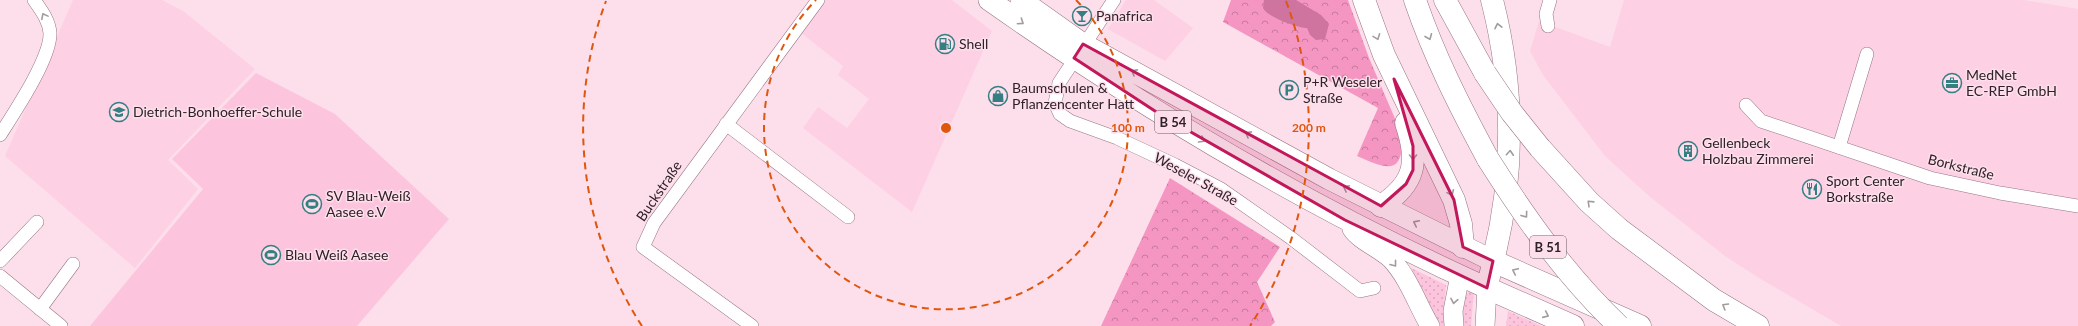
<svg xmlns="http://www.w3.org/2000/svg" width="2078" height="326" viewBox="0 0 2078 326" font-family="Lato,sans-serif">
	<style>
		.built { fill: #fdd0e3 }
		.grass { fill: url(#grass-dots) }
		.forest { fill: url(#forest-crowns) }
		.park { fill: #fcc5dd }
		.water { fill: #cf739f }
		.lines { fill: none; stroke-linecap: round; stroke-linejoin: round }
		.minor-casing { stroke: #977584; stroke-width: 14 }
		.secondary-casing { stroke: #977584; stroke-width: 20 }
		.primary-casing { stroke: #977584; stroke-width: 22 }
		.trunk-casing { stroke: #977584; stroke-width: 23 }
		.minor { stroke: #fff; stroke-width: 13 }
		.secondary { stroke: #fff; stroke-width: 19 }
		.primary { stroke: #fff; stroke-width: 21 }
		.trunk { stroke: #fff; stroke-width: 22 }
		.trunk-bridge-casing { stroke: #977584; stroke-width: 23; stroke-linecap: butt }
		.trunk-bridge { stroke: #fff; stroke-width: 22 }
		.oneway { stroke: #a19b9e }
		.marked { fill: #c2185b; fill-opacity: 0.2; stroke: #c2185b; stroke-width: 3; stroke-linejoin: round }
		.ring { fill: none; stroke: #df560d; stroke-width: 2; stroke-dasharray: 7 5 }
		.labels { text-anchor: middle; stroke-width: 3; stroke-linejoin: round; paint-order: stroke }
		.shield { fill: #fddfeb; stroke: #6d5a62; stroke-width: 1 }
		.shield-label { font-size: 13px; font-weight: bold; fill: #2f2127 }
		.poi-label { font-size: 14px; fill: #2f2127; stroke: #fddfeb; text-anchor: start }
		.street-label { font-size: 14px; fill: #2f2127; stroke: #fddfeb }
		.centre { fill: #df560d; stroke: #fddfeb; stroke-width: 2 }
		.ring-label { font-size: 12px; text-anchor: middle; font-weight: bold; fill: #df560d; stroke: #fddfeb; stroke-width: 3; stroke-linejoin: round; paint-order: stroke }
	</style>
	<defs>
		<pattern id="grass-dots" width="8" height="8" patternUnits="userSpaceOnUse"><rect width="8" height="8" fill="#fcc5dd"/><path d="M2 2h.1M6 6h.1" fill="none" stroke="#d8a9be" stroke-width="1.8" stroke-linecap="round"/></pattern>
		<pattern id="forest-crowns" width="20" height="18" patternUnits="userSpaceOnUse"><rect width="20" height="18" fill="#f596c2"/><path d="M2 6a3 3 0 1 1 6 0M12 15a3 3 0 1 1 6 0" fill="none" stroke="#c77a9e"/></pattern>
	</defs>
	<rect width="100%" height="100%" fill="#fddfeb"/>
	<!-- built -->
	<g class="built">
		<polygon points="73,0 162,0 183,11 255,69 168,160 198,189 135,268 5,156"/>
		<polygon points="824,0 952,0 992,31 912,212 803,128 818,107 847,128 869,99 838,75 843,66 800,32"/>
		<polygon points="1126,0 1154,0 1193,28 1165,61 1108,29"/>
		<polygon points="1624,0 2024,0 2078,9 2078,326 1841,326 1759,278 1725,256 1649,196 1605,156 1543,75 1530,51 1539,21 1610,47"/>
	</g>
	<!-- grass -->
	<g class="grass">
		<polygon points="1403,264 1446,285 1444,307 1446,326 1436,326"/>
		<path d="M 1470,290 L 1474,291 L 1471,326 L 1462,326 C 1461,314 1461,299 1470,290 Z"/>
		<polygon points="1508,311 1541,326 1506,326"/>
	</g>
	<!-- forest -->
	<g class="forest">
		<path d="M 1231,0 L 1348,0 L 1369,58 L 1402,135 C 1404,178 1385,168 1357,156 L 1378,108 L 1223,22 Z"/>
		<polygon points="1170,178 1280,247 1257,282 1275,322 1271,326 1101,326"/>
	</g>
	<!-- park -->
	<polygon class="park" points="256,73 335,114 449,219 357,326 90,326 203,189 172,159"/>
	<!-- water -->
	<path class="water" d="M 1264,0 L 1296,0 L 1321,15 L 1329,24 L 1325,39 L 1316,40 L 1310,35 L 1307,28 C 1298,28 1267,17 1263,8 Z"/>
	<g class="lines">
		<defs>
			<g id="minor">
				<polyline points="1114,0 1059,83 1055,103 1060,114 1070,121 1117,138 1175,165 1221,189 1291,238 1360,291 1374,288"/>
				<polyline points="1548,26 1546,14 1550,0"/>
				<polyline points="1746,105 1761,121 1930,178 2000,193 2078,206"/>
				<polyline points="726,124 848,217"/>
				<path d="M 0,135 C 14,113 51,58 50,33 C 49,20 41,10 34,0"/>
				<polyline points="1839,147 1867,54"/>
				<polyline points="0,261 37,222"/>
				<polyline points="0,276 61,326"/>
				<polyline points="40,309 73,264"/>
				<polyline points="752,326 643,247 654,223 818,0"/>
			</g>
			<g id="secondary">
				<path d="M 1352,229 C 1359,240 1379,248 1391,259 C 1409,278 1417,304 1430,326"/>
				<polyline points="1454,326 1453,311 1460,275"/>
				<polyline points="1485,326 1487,288"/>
			</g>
			<path id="primary" d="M 989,0 C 1147,111 1310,208 1487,288 L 1493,261 L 1329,179 L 1083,44 L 1021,0"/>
			<g id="trunk">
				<polyline points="1364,0 1384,55 1454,200 1461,224 1463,247"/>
				<path d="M 1415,0 C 1434,56 1460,107 1488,159"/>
				<polyline points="1445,0 1485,73"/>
				<path d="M 1492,0 C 1514,86 1515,174 1493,261 L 1640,326"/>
				<polyline points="1540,148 1589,202 1619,229 1714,300 1758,326"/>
				<path d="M 1381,206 C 1416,183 1419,161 1406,123"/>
				<polyline points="1487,288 1573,326"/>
			</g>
		</defs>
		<!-- minor casing -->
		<use href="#minor" class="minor-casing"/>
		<!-- secondary casing -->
		<use href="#secondary" class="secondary-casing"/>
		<!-- primary casing -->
		<use href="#primary" class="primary-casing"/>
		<!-- trunk casing -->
		<use href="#trunk" class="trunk-casing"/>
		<!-- minor -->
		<use href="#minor" class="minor"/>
		<!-- secondary -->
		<use href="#secondary" class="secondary"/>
		<!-- primary -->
		<use href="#primary" class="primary"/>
		<!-- trunk -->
		<use href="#trunk" class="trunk"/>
		<defs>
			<g id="trunk-bridge">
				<polyline points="1485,73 1512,113 1540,148"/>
				<path d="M 1488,159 C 1526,219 1567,277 1619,326"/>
			</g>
		</defs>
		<!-- trunk-bridge casing -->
		<use href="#trunk-bridge" class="trunk-bridge-casing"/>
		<!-- trunk-bridge -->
		<use href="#trunk-bridge" class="trunk-bridge"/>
	</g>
	<!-- one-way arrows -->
	<defs><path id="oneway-chevron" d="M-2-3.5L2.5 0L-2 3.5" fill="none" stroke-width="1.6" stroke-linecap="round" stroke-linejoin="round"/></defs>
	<g class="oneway">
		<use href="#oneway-chevron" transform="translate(44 16) rotate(-118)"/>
		<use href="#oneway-chevron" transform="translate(1021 22) rotate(34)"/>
		<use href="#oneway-chevron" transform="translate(1498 26) rotate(-102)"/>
		<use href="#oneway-chevron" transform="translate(1377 37) rotate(69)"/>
		<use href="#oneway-chevron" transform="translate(1429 37) rotate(68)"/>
		<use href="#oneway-chevron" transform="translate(1134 72) rotate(-151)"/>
		<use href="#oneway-chevron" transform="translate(1248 134) rotate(-151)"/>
		<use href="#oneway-chevron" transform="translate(1202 140) rotate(30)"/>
		<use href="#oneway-chevron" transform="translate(1510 153) rotate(-86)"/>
		<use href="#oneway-chevron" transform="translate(1413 157) rotate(90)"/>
		<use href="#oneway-chevron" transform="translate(1346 188) rotate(-152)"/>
		<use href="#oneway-chevron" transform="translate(1451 193) rotate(66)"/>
		<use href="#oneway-chevron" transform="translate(1590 203) rotate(-136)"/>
		<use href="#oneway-chevron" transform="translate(1525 215) rotate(54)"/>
		<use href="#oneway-chevron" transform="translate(1416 223) rotate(-154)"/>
		<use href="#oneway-chevron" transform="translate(1394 264) rotate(52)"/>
		<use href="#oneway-chevron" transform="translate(1515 271) rotate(-155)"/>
		<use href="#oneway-chevron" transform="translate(1454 301) rotate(100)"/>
		<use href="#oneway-chevron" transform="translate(1725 306) rotate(-149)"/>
		<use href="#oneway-chevron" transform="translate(1546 315) rotate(24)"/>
	</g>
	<!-- marked area -->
	<path class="marked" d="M 1083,44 L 1381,206 L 1406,184 L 1413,170 L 1413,146 L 1394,79 L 1454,200 L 1463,247 L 1493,261 L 1487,288 L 1345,220 L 1161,115 L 1074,58 Z"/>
	<!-- distance rings -->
	<g class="ring">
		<path d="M1076 0A182 182 0 1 1 816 0"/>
		<path d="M642 326A363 363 0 0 1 606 1M1286 1A363 363 0 0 1 1250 326"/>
	</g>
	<!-- icons -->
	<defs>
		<symbol id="bar-ring" viewBox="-11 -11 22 22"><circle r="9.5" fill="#fddfeb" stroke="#357e82" stroke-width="1.5"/><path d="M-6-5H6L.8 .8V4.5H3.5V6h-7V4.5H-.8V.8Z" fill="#357e82"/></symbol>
		<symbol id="fuel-ring" viewBox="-11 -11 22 22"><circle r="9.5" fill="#fddfeb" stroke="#357e82" stroke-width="1.5"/><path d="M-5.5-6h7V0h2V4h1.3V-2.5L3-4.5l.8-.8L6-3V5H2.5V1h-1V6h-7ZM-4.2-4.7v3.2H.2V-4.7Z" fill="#357e82"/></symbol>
		<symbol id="office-ring" viewBox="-11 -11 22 22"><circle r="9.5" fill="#fddfeb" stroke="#357e82" stroke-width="1.5"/><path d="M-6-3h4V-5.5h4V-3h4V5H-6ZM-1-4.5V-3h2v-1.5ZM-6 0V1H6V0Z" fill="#357e82"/></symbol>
		<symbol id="parking-ring" viewBox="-11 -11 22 22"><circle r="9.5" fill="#fddfeb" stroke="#357e82" stroke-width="1.5"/><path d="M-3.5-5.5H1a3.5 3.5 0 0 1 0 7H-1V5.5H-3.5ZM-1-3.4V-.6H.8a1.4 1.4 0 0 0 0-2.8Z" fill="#357e82"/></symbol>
		<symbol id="shop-ring" viewBox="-11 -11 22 22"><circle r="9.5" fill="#fddfeb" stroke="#357e82" stroke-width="1.5"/><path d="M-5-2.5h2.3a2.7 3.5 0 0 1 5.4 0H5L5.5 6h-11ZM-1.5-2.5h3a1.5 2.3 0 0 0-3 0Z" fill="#357e82"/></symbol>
		<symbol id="school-ring" viewBox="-11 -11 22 22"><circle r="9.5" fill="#fddfeb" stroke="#357e82" stroke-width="1.5"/><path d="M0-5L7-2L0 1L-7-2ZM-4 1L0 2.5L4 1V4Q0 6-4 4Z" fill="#357e82"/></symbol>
		<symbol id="building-ring" viewBox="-11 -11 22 22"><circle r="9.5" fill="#fddfeb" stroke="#357e82" stroke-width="1.5"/><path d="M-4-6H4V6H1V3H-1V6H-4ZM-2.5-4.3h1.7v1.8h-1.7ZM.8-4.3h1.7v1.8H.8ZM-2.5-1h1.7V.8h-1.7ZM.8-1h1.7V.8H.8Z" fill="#357e82"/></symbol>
		<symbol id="restaurant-ring" viewBox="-11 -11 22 22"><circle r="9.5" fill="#fddfeb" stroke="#357e82" stroke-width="1.5"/><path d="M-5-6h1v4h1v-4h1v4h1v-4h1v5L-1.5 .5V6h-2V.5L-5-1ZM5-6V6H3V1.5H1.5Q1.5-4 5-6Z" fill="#357e82"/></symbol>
		<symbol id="stadium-ring" viewBox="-11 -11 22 22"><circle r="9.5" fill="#fddfeb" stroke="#357e82" stroke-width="1.5"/><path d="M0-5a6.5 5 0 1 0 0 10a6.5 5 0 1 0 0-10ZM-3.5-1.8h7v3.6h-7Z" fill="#357e82"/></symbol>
	</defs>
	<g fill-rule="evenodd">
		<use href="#bar-ring" x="1071" y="5" width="22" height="22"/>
		<use href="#fuel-ring" x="934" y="33" width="22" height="22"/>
		<use href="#office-ring" x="1941" y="72" width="22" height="22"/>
		<use href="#parking-ring" x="1278" y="79" width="22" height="22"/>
		<use href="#shop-ring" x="987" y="85" width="22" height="22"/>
		<use href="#school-ring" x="108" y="101" width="22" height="22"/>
		<use href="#building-ring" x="1677" y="140" width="22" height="22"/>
		<use href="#restaurant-ring" x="1801" y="178" width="22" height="22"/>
		<use href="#stadium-ring" x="301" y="193" width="22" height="22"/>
		<use href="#stadium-ring" x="260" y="244" width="22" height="22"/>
	</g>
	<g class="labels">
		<!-- shield labels -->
		<g class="shield">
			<rect x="1155" y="111" width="36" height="22" rx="3"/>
			<rect x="1530" y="236" width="36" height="22" rx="3"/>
		</g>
		<g class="shield-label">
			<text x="1173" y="127">B 54</text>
			<text x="1548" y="252">B 51</text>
		</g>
		<!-- poi labels -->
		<g class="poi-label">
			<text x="1096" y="21">Panafrica</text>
			<text x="959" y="49">Shell</text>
			<text x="1966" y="80">MedNet<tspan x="1966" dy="16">EC-REP GmbH</tspan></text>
			<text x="1303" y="87">P+R Weseler<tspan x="1303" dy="16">Straße</tspan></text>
			<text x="1012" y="93">Baumschulen &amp;<tspan x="1012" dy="16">Pflanzencenter Hatt</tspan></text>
			<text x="133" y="117">Dietrich-Bonhoeffer-Schule</text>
			<text x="1702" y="148">Gellenbeck<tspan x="1702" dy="16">Holzbau Zimmerei</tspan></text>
			<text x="1826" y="186">Sport Center<tspan x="1826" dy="16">Borkstraße</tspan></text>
			<text x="326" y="201">SV Blau-Weiß<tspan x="326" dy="16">Aasee e.V</tspan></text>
			<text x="285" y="260">Blau Weiß Aasee</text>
		</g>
		<!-- street labels -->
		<g class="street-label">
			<text transform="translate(1961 167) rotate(14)" y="5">Borkstraße</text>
			<text transform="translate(1196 179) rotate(29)" y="5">Weseler Straße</text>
			<text transform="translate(659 191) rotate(-56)" y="5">Buckstraße</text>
		</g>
	</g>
	<circle cx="946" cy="128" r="6" class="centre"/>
	<g class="ring-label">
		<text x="1128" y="132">100 m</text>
		<text x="1309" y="132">200 m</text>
	</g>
</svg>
